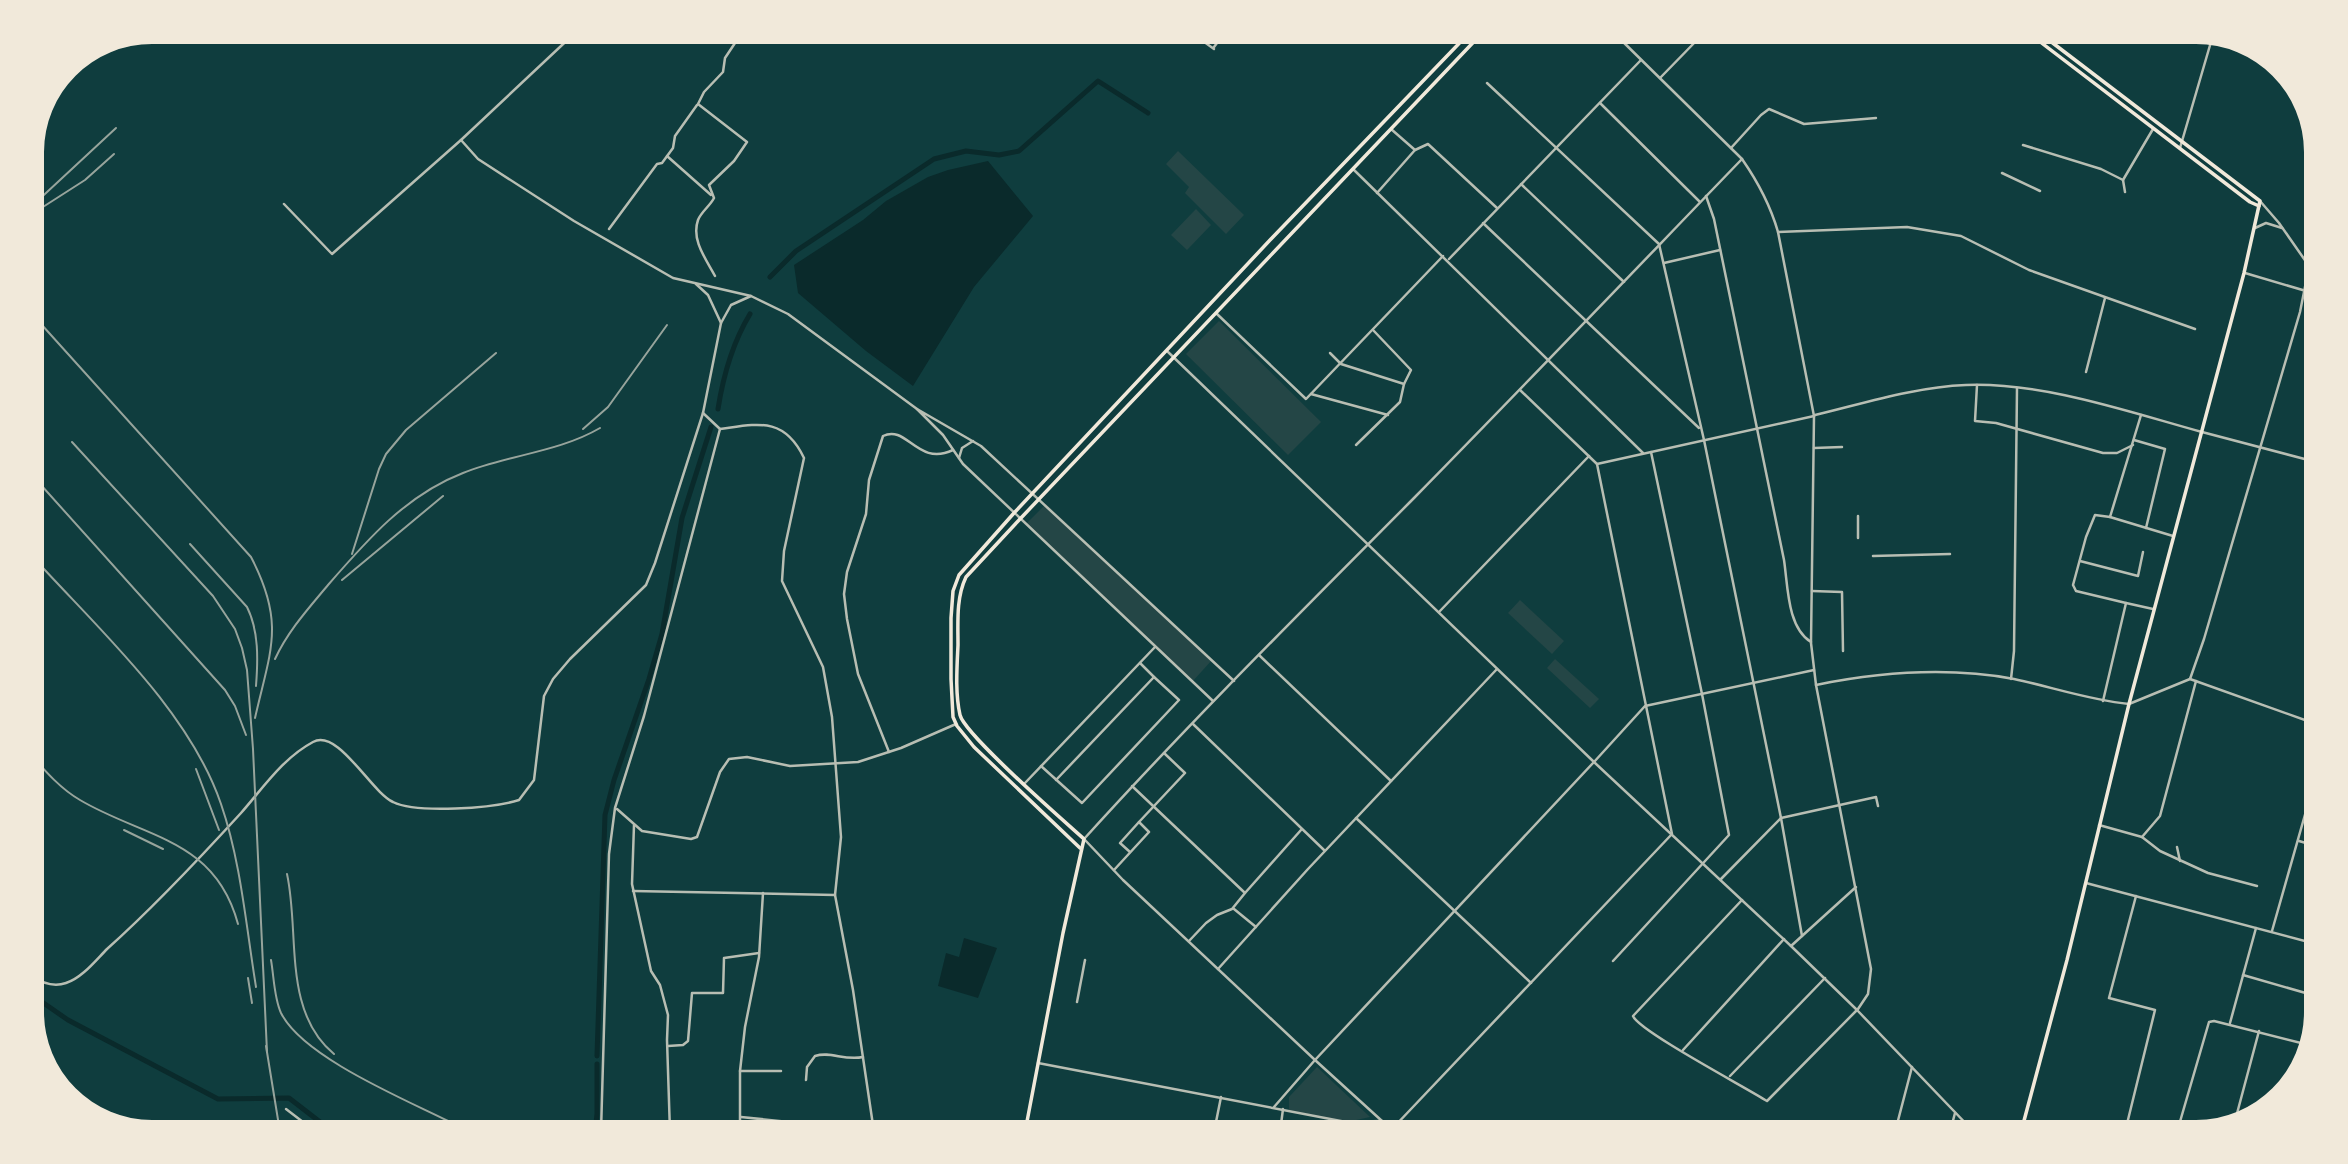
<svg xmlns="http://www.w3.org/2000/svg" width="2348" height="1164" viewBox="0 0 2348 1164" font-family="'Libre Baskerville',serif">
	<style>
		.green { fill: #244646 }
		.water { fill: #0a2a2b }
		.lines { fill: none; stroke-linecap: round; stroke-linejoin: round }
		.canal { stroke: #0a2a2b; stroke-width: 5 }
		.minor { stroke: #b8beb3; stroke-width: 2.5 }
		.tertiary { stroke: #b8beb3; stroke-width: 2.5 }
		.primary { stroke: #f1e9da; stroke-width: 3.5 }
		.rail { stroke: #97a49c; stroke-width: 2 }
	</style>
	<rect width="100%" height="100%" fill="#0f3d3e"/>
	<!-- green -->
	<g class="green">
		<polygon points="1178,151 1244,215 1226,234 1185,193 1189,187 1166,164"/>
		<polygon points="1196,209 1211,225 1187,250 1171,235"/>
		<polygon points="1219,321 1321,422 1288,455 1186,354"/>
		<polygon points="1046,504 1212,660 1192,682 1026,524"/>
		<polygon points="1520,600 1564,641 1552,654 1508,613"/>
		<polygon points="1555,659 1599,699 1590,708 1547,668"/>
		<polygon points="1317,1067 1370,1117 1347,1122 1289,1110 1289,1097"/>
	</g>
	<!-- water -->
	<g class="water">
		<polygon points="988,161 1033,216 974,287 913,386 866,351 798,293 794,265 863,220 886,201 928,177 948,170"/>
		<polygon points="964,938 997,948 978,998 938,986 946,953 959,957"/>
	</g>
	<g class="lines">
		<!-- canal -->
		<g class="canal">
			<polyline points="770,277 796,251 934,159 966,151 999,155 1019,151 1098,81 1148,113"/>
			<path d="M 718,409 C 723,377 733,342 750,314"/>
			<polyline points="32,995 68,1020 218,1099 289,1098 333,1132"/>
			<polyline points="597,1056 605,815 614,780 649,679 662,634 682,518 711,427"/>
			<polyline points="595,1132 597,1114 597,1064"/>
		</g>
		<!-- minor -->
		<g class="minor">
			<polyline points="1189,31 1214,49"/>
			<polyline points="1655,31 1659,35"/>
			<polyline points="1214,47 1226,31"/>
			<polyline points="1660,78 1699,38"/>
			<polyline points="1487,83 1659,244 1704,440 1781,818 1802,936 1791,946"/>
			<polyline points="1600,103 1700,202"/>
			<polyline points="2023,145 2101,169 2123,180 2125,192"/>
			<polyline points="1731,148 1761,115 1769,109 1804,124 1876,118"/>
			<polyline points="2180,148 2213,35"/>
			<polyline points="1415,150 1428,144 1497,208"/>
			<polyline points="667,156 711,195"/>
			<polyline points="1353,169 1643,453"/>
			<polyline points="2002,173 2040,191"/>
			<polyline points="2123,180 2153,129"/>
			<polyline points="1521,184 1624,282"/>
			<polyline points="1377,193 1415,150 1391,129"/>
			<path d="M 1706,196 L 1714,219 L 1784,560 C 1788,586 1787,627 1811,642"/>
			<polyline points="2260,201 2279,223 2316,276"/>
			<polyline points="1483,223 1699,428"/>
			<polyline points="2255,228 2266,223 2282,228"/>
			<polyline points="609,229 657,164 662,163 673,148 675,136 697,105"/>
			<polyline points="1778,232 1907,227 1961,236 2029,270 2195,329"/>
			<polyline points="1449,259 1641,60"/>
			<polyline points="1664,263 1720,250"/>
			<polyline points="2245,273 2306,291"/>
			<path d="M 715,276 C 706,259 691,240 698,220 C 701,212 710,206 714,198 L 709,185 L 734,161 L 747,142 L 698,104 L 704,92 L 723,72 L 725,58 L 743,31"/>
			<polyline points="696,284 708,295 721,323"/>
			<polyline points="1217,314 1306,399 1443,256"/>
			<polyline points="1373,330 1411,370 1404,384"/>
			<polyline points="1330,353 1341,364 1404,384 1400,402 1356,445"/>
			<polyline points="2086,372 2105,298"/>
			<polyline points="1977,385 1975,421 1996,423 2103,453 2117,453 2133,445"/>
			<polyline points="1311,394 1388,415"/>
			<path d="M 720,429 C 757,424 784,416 804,458 L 784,551 L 782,581 L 823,667 L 832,717 L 841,837 L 835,895 L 853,990 L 874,1132"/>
			<polyline points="2202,432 2316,462"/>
			<polyline points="2134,440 2165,449 2146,528"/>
			<polyline points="1814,448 1842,447"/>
			<polyline points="1597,464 1814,416"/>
			<polyline points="1858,516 1858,538"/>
			<polyline points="2110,517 2173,536"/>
			<polyline points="1873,556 1950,554"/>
			<polyline points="2080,561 2138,576 2143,552"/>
			<polyline points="1812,591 1842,592 1843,651"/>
			<polyline points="2126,603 2153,609"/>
			<polyline points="1439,612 1589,456"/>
			<polyline points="1259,655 1391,781"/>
			<polyline points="1140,663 1154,677"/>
			<polyline points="2011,679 2014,651 2017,388"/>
			<polyline points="2190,679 2204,639 2300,312 2309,267"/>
			<polyline points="2103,701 2126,603 2076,591 2073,585 2086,537 2095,515 2110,517 2141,415"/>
			<polyline points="2129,704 2190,679 2316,724"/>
			<polyline points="1193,724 1324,850"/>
			<path d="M 889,752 L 858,674 L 847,619 L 844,594 L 847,572 L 866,514 L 869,480 L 883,436 C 907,424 917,467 953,450"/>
			<polyline points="1594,762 1645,706 1814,670"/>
			<polyline points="1041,766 1082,803 1179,700 1154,677 1056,780"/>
			<polyline points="1025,783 1155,647"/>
			<polyline points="1132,786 1245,893 1232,909 1217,915 1206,923 1189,941"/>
			<polyline points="617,809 642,831 691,839 697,837 720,772 729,759 747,757 790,766 858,762 901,748 956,724"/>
			<polyline points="1356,818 1531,983"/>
			<polyline points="634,825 632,884 651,971 660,985 668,1015 667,1040 670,1132"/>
			<polyline points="2099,825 2142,837 2160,851 2208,873 2257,886"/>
			<polyline points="2142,837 2160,816 2196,681"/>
			<polyline points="1085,840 1123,880 1315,1060 1382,1121 1401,1132"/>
			<polyline points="2299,841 2316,846"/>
			<polyline points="2177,847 2180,861"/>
			<polyline points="1130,852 1120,843 1139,822"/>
			<polyline points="1114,870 1149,832 1139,822 1185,773 1164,753"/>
			<polyline points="1721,879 1781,818 1876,797 1878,806"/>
			<polyline points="2086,883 2316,944"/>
			<polyline points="633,891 835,895"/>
			<polyline points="1245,893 1301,830"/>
			<path d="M 1742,900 L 1633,1016 C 1639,1031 1745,1087 1767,1101 L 1857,1010"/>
			<polyline points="1234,909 1256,927"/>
			<polyline points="2272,931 2316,776"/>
			<polyline points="1802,936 1856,887"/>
			<polyline points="1613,961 1729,835 1702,694 1651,452"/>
			<polyline points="1218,969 1308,869 1497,669"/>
			<polyline points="2243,975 2316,996"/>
			<path d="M 32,976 C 42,983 54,987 66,983 C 82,978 96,960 107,949 C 154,907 199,859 241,813 C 263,788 283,758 313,742 C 338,728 371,792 393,802 C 417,814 494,808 519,800 L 534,780 L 544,696 L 553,679 L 570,659 L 646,585 L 655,563 L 703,413 L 721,323 L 731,305 L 751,296"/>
			<polyline points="1077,1002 1085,960"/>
			<polyline points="2230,1023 2256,928"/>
			<polyline points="668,1046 683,1045 688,1041 692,993 723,993 724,958 759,953"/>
			<polyline points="1683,1050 1784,939"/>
			<polyline points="1038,1063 1346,1122 1382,1121"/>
			<polyline points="740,1071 781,1071"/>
			<polyline points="1730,1076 1825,978"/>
			<path d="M 806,1080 L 807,1067 L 815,1056 C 831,1051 844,1061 863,1057"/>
			<polyline points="1274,1107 1315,1060"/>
			<polyline points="286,1109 316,1132"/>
			<polyline points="741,1117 828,1126 873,1126"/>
			<polyline points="2025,1121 2070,1132"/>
			<polyline points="2235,1121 2259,1031"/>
			<polyline points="1393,1128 1672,834 1597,464 1520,390"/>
			<polyline points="601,1132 609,854 615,808 644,716 720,429 703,413"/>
			<polyline points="740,1132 740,1071 745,1027 759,957 763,893"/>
			<polyline points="1214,1132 1221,1097"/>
			<polyline points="1280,1132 1283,1109"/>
			<polyline points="1895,1132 1912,1067"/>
			<polyline points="1950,1132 1955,1113"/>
			<polyline points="2125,1132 2155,1010 2109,998 2136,896"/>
			<polyline points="2177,1132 2209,1022 2214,1021 2309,1045"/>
		</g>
		<!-- tertiary -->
		<g class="tertiary">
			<path d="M 1612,31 L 1742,159 C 1758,182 1770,204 1778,232 L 1814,416 L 1811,643 L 1816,685 L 1871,969 L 1868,994 L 1858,1009"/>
			<polyline points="461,140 478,159 574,221 673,278 751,296 788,314 917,409"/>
			<polyline points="284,204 332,254 461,140 577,31"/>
			<polyline points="1167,351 1594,762 1791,946 1857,1010 1974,1132"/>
			<path d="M 1815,415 C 1865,403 1915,387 1966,385 C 2043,382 2129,412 2202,432"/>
			<polyline points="959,458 962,448 973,441"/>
			<path d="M 1816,685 C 1880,672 1949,667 2014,679 C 2052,687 2089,700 2129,704"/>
			<polyline points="1213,701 963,464 943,435 917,409 981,446 1234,681"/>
			<path d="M 1084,839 C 1190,722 1303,610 1415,497 C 1525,385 1633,272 1742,159"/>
			<polyline points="1315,1060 1594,762"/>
		</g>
		<!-- primary -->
		<g class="primary">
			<polyline points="2026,31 2250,202 2259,206"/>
			<polyline points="1080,848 974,747 957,726 953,717 951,679 951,618 953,591 959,575 1014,513 1271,239 1471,31"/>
			<path d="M 1025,1132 L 1063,933 L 1084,839 C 1063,820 965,735 960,715 C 955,693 957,667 958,645 C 958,622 956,598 966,577 L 1020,519 L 1484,31"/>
			<polyline points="2021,1132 2067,960 2129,704 2244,273 2260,201 2037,31"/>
		</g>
		<!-- rail -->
		<g class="rail">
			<polyline points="32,206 116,128"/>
			<polyline points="32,214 85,180 114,154"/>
			<path d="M 32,314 L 251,557 C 286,624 270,651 255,718"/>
			<polyline points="583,429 608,407 667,325"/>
			<polyline points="72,442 213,596 235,629 242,648 247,670 253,749 267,1052"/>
			<polyline points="32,475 225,690 235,706 246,735"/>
			<path d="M 190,544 L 247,607 C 259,631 258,660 256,686"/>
			<polyline points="352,554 379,469 386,454 406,430 496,353"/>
			<path d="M 32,556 C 98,629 189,710 221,804 C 241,862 246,926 256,987"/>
			<polyline points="342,580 443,496"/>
			<path d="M 275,659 C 288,631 308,609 328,585 C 367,540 406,495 463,473 C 508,455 559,452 600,428"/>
			<path d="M 32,756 C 46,772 61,789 80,800 C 144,838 215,838 238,924"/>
			<polyline points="196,769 219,830"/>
			<polyline points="124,830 163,849"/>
			<path d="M 287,874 C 300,933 282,1011 334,1054"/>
			<path d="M 271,960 C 274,977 274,998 281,1013 C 303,1057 404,1099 448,1121"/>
			<polyline points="248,978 252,1003"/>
			<polyline points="266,1046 280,1132"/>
		</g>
	</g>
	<!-- crop -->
	<path d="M0 0H2348V1164H0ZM152 44H2196A108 108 0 0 1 2304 152V1012A108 108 0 0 1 2196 1120H152A108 108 0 0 1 44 1012V152A108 108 0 0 1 152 44Z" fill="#f1e9da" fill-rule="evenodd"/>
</svg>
